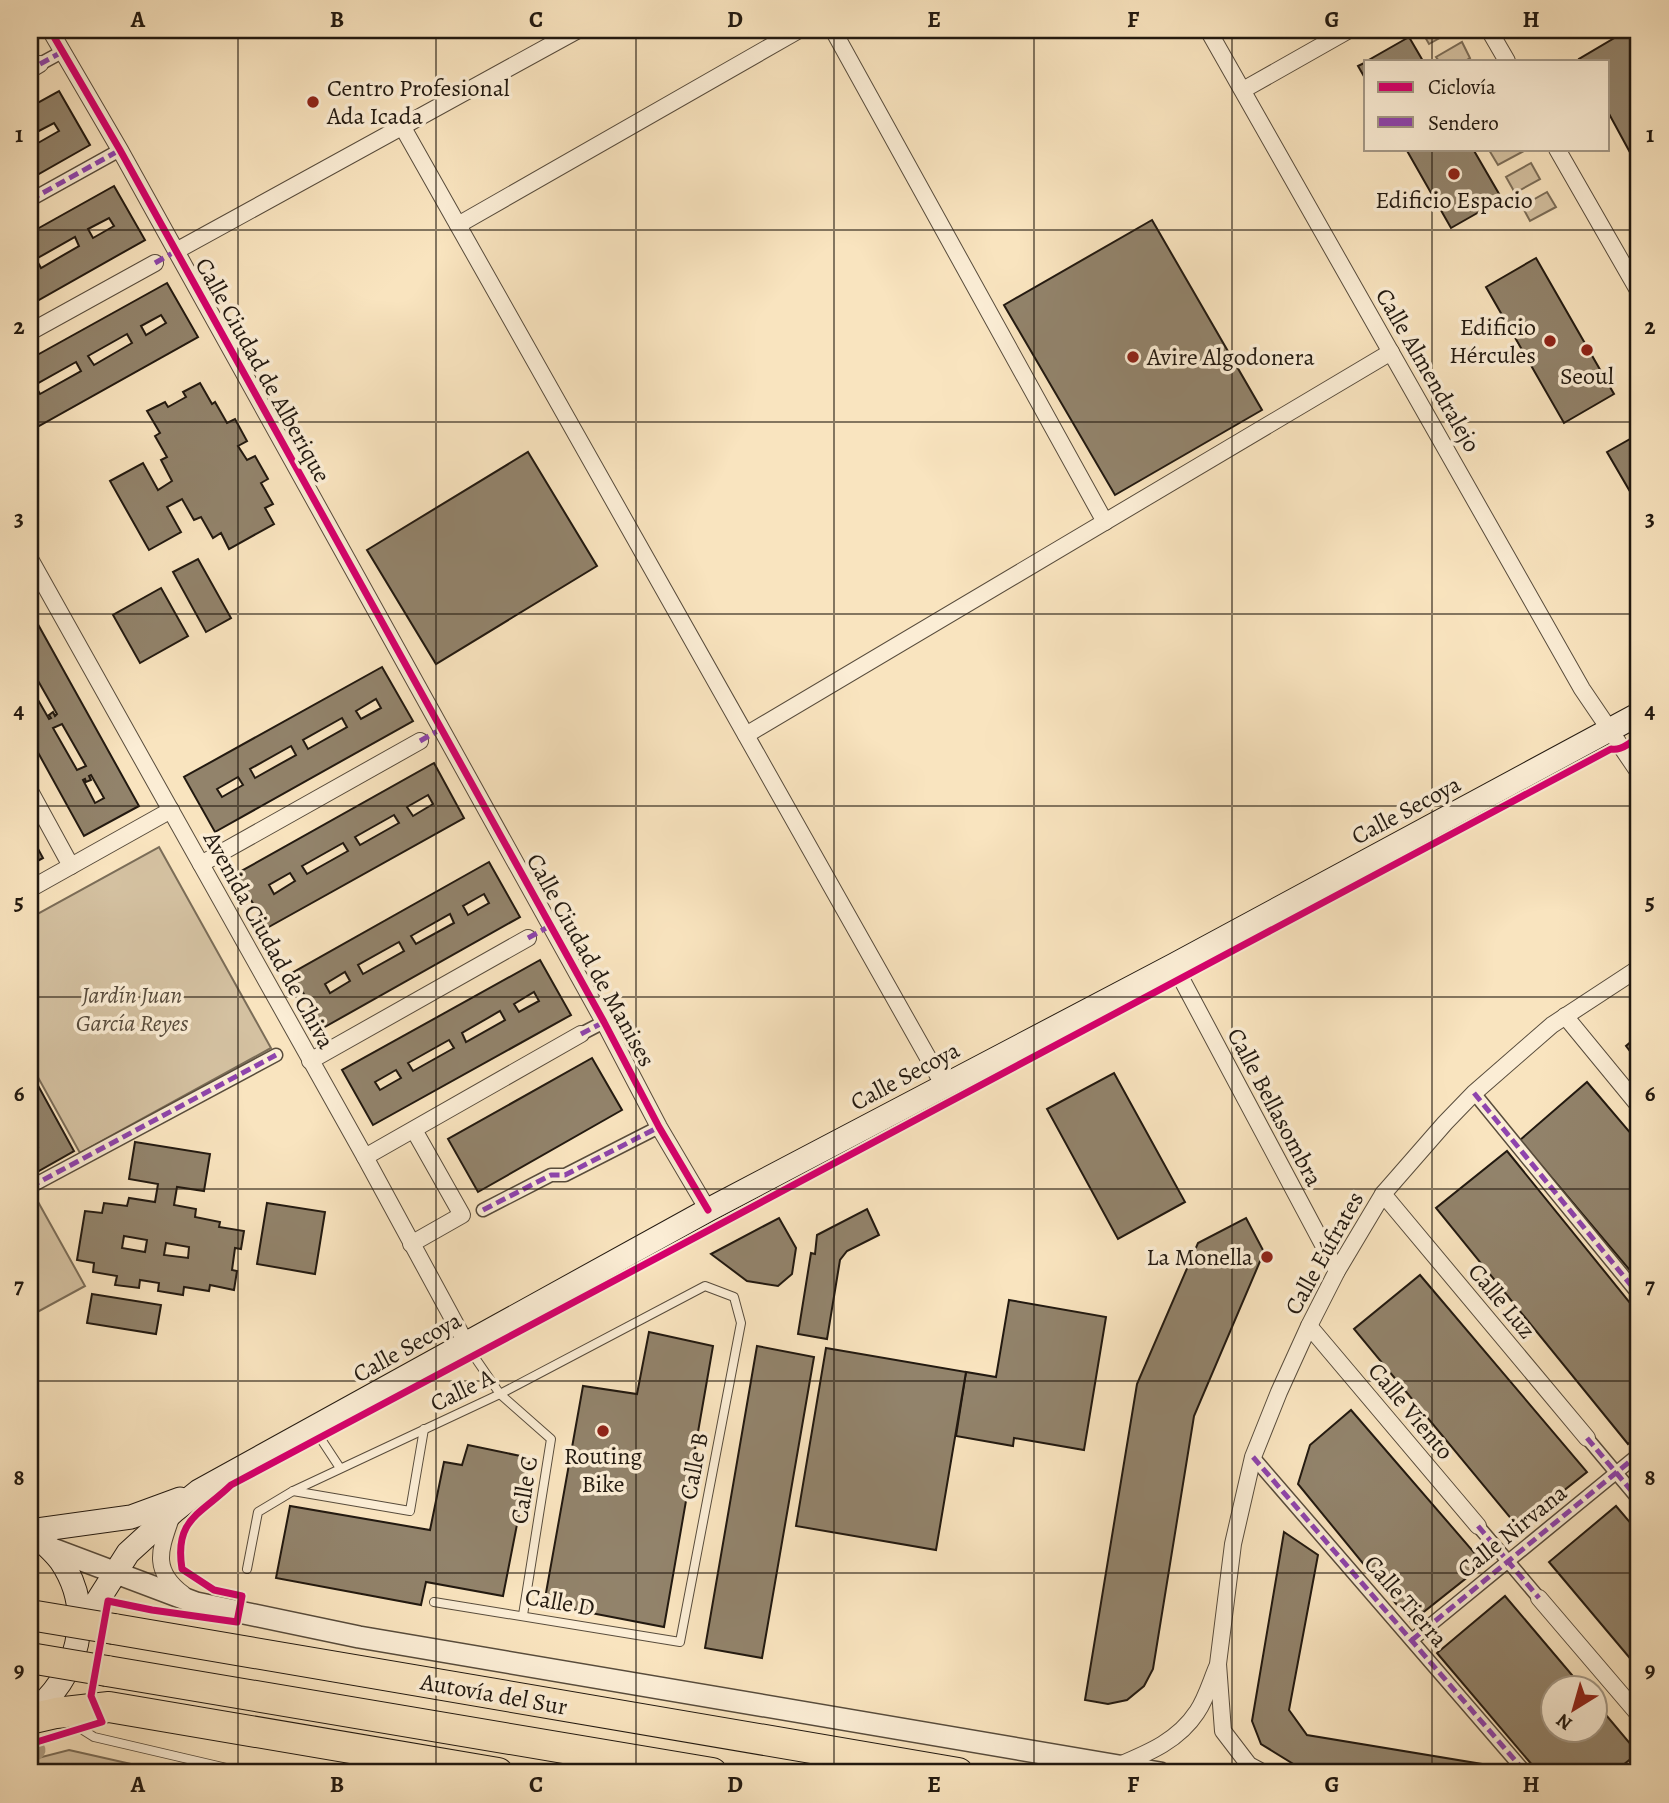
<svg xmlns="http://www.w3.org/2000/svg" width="1669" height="1803" viewBox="0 0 1669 1803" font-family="Alegreya,serif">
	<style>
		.green { fill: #d4c1a1; stroke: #7b6d58; stroke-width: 2 }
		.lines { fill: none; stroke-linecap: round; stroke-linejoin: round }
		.canal { stroke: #b09f84; stroke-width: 21 }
		.building { fill: #92836b; stroke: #221910; stroke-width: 2; fill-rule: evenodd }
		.service-casing { stroke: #584c3c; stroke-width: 10 }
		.pedestrian-casing { stroke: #584c3c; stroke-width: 15 }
		.minor-casing { stroke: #584c3c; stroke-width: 18 }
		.tertiary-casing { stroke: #584c3c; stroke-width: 24 }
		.secondary-casing { stroke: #221910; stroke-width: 25 }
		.motorway-casing { stroke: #221910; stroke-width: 32 }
		.service { stroke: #fbedd5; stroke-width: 8 }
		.pedestrian { stroke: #fbedd5; stroke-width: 12 }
		.minor { stroke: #fbedd5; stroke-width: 16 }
		.tertiary { stroke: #fbedd5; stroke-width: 21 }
		.secondary { stroke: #fbedd5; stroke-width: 23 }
		.motorway { stroke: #f9e4bf; stroke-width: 30 }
		.motorway-bridge-casing { stroke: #221910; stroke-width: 32; stroke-linecap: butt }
		.motorway-bridge { stroke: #f9e4bf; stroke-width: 30 }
		.quiet { stroke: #8e44ad; stroke-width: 5; stroke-dasharray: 10 5; stroke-linecap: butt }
		.cycleway-casing { stroke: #fbedd5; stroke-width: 11 }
		.cycleway { stroke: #d6006c; stroke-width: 7 }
		.grid { fill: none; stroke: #221910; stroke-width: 2; stroke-opacity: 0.55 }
		.poi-dot { fill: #8f2418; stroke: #fbedd5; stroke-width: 2.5 }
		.labels { text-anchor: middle; stroke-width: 7; stroke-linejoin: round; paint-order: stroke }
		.poi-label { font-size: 24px; fill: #221910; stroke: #fbedd5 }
		.street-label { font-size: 24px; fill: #221910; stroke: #fbedd5 }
		.park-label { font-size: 24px; font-style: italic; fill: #574b3c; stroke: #fbedd5 }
		.neatline { fill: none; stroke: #221910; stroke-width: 2.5 }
		.grid-label { font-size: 23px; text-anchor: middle; font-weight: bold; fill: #221910 }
	</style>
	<rect width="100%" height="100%" fill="#f9e4bf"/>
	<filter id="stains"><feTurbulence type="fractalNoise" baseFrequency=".00286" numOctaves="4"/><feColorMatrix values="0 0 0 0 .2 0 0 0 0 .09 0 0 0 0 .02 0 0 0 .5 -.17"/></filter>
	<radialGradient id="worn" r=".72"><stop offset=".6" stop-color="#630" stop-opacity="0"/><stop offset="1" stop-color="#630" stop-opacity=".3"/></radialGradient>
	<!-- green -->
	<g class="green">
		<polygon points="1421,30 1454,30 1429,44"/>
		<polygon points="1462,42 1470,58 1465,61 1439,61 1436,57"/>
		<polygon points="1522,149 1524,151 1498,165 1489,150"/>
		<polygon points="1531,163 1540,179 1515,193 1506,177"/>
		<polygon points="1547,192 1556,207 1530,221 1522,206"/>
		<polygon points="159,847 271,1048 80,1153 30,1063 30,918"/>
		<polygon points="37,1200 85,1286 30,1316 30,1204"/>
		<polygon points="69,1750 171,1773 30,1773 30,1760"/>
	</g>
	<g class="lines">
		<!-- canal -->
		<polyline class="canal" points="30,1751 35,1750"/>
	</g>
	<!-- building -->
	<g class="building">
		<polygon points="1628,30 1639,30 1639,169 1608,112 1608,61 1580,61 1579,59"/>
		<polygon points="1409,37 1423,61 1367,61"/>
		<polygon points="30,38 36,49 30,53"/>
		<polygon points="1366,62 1366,80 1358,66"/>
		<path d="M 59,91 L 90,145 L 30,179 L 30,107 ZM 54,123 L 59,131 L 38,143 L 33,134 Z"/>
		<polygon points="1406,149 1473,149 1502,199 1451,228"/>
		<path d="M 114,186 L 145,240 L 30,305 L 30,233 ZM 109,218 L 114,226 L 93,238 L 88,229 ZM 75,237 L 79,246 L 41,268 L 36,259 Z"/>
		<polygon points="1152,220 1262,410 1115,495 1004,305"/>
		<polygon points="1536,258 1614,394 1564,423 1486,287"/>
		<path d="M 167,283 L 198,337 L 30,431 L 30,359 ZM 161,315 L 166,323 L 146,335 L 141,326 ZM 127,334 L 132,343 L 94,365 L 88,356 ZM 76,362 L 81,371 L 40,394 L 35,385 Z"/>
		<polygon points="200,383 212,404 215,402 227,423 235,419 247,441 238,446 247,460 255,456 268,479 261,483 273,504 265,508 274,524 229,549 221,533 213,538 201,517 194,520 182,499 167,507 181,532 149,550 110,481 143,463 158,490 172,481 161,460 167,457 155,436 160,433 147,411 165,402 168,407 186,397 183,392"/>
		<polygon points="1639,434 1639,507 1607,452"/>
		<polygon points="528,452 597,566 436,664 367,550"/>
		<polygon points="198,559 231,618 206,632 173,572"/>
		<polygon points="161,588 188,636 140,663 113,615"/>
		<path d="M 30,610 L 139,806 L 84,836 L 30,738 L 30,686 L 49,719 L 51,718 L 49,715 L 53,712 L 55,716 L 57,714 L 33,672 L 34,677 L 30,680 ZM 62,724 L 86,766 L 77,770 L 53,728 ZM 91,775 L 104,798 L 95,803 L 83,780 L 85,779 L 86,782 L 91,780 L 89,776 Z"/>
		<path d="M 382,667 L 413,721 L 215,832 L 184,777 ZM 376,699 L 381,708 L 361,719 L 356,711 ZM 342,718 L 347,727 L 308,749 L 303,740 ZM 291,746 L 296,755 L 255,778 L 250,769 ZM 238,777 L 243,785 L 222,797 L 217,789 Z"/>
		<path d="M 434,763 L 464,818 L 267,928 L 236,874 ZM 428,795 L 433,804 L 413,816 L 407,807 ZM 394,815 L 399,823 L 360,845 L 355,837 ZM 343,843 L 348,851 L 307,874 L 302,866 ZM 290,873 L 295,881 L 274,894 L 269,885 Z"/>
		<polygon points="30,834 43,858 30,865"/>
		<path d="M 489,862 L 520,917 L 323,1028 L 292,973 ZM 484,894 L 489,903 L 468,915 L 463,906 ZM 450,914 L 454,923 L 416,944 L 411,936 ZM 399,942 L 404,951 L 363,974 L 358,965 ZM 345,972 L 350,981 L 330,993 L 325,984 Z"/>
		<path d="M 540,960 L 571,1015 L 373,1125 L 342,1070 ZM 534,992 L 539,1001 L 519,1012 L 514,1004 ZM 500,1011 L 505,1020 L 466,1042 L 462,1033 ZM 449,1040 L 454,1048 L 413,1071 L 408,1063 ZM 396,1070 L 401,1078 L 380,1090 L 375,1082 Z"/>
		<polygon points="1639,1035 1639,1063 1626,1046"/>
		<polygon points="592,1058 622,1110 478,1192 448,1139"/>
		<polygon points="30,1071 74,1151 30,1176 30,1152 38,1147 30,1132"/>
		<polygon points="1114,1073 1185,1202 1118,1239 1047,1109"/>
		<polygon points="1587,1082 1639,1143 1639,1281 1520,1140"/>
		<path d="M 135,1142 L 210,1154 L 204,1191 L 177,1187 L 174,1205 L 196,1209 L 195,1217 L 220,1222 L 219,1227 L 244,1231 L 241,1249 L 235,1248 L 232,1270 L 237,1271 L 234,1290 L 210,1285 L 209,1291 L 184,1287 L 183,1295 L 158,1291 L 159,1283 L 140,1280 L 139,1288 L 115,1285 L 117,1276 L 93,1272 L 94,1263 L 77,1260 L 85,1211 L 102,1213 L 104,1203 L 127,1206 L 129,1198 L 155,1202 L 158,1184 L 129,1179 ZM 124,1236 L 147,1240 L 145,1252 L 122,1248 ZM 166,1243 L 189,1247 L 188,1258 L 164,1255 Z"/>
		<polygon points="1507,1151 1639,1314 1639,1435 1628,1444 1436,1208"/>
		<polygon points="267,1203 325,1212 315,1274 257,1264"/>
		<polygon points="867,1209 879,1235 847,1251 840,1260 827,1339 798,1334 811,1253 815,1254 817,1235"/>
		<polygon points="779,1218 796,1248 792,1274 778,1286 747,1281 711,1254"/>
		<polygon points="1246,1218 1264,1252 1194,1416 1153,1669 1144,1686 1127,1700 1108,1704 1085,1700 1137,1384 1198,1243"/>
		<polygon points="1420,1275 1587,1472 1518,1527 1354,1329"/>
		<polygon points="92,1294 161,1305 156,1334 87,1323"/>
		<polygon points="1009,1300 1106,1317 1084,1450 1014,1438 1013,1446 956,1436 966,1372 996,1377"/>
		<polygon points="649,1332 713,1346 664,1627 544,1604 583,1386 637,1394"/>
		<polygon points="757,1346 814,1357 762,1658 705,1648"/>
		<polygon points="826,1348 966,1372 936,1550 796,1526"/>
		<polygon points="1351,1410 1484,1564 1411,1622 1298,1484 1310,1445"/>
		<polygon points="468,1445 530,1458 503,1596 426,1582 421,1605 276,1578 290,1506 430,1530 444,1462 462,1465"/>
		<polygon points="1616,1506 1639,1533 1639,1669 1549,1562"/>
		<polygon points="1284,1532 1318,1555 1289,1710 1307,1735 1500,1767 1503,1773 1308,1773 1261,1744 1252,1721"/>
		<polygon points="1505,1596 1583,1688 1554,1688 1554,1730 1596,1730 1596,1703 1638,1753 1613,1773 1539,1773 1437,1653"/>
	</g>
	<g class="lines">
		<defs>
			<g id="service">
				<polyline points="467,1346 500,1394 551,1439 523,1615"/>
				<polyline points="315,1430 340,1468"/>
				<polyline points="293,1491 410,1511 424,1429"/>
				<polyline points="247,1569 258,1512 293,1491 500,1394 705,1286 734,1297 741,1323 680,1642 434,1602"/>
				<polyline points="67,1720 94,1737 248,1773"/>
				<polyline points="373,1762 386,1773"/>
			</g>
			<g id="pedestrian">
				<polyline points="40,64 62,52"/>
				<polyline points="30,200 120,150"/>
				<polyline points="581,1034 604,1022"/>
				<polyline points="1474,1093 1639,1295"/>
				<polyline points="30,1187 276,1055"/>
				<polyline points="483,1210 551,1175 565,1175 659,1127"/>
				<polyline points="1587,1438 1639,1500"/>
				<polyline points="1253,1457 1526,1773"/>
				<polyline points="1478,1526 1539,1598"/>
				<polyline points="1412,1640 1639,1454"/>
			</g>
			<g id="minor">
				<polyline points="50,30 120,150 604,1022 659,1127 708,1210"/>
				<polyline points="833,30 1105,522"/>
				<polyline points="1208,30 1582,689 1639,773"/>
				<polyline points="1489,30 1507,61"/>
				<polyline points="30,70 40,64"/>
				<polyline points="1243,90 1349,30"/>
				<polyline points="402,126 944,1086"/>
				<polyline points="1557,149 1639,292"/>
				<polyline points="458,225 799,30"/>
				<polyline points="176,251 578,30"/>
				<polyline points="30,332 155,263"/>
				<polyline points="30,559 365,1157 467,1345"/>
				<polyline points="746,735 1391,352"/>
				<polyline points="30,791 71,866"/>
				<polyline points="201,864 420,741"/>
				<polyline points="30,889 171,810"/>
				<polyline points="1174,965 1337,1271"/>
				<polyline points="1565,1016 1639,1106"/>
				<polyline points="310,1061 528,938"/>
				<polyline points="365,1157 581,1034"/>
				<polyline points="1383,1194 1587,1438"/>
				<polyline points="411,1244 462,1215 414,1130"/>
				<polyline points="1309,1326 1478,1526"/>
				<path d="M 172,1515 C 161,1548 150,1569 183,1594"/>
				<polyline points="1539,1598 1639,1715"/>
				<polyline points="361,1750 372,1773"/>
				<path d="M 1117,1766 C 1148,1753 1178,1741 1197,1712 C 1206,1699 1211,1681 1217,1667"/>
				<polyline points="1264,1773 1249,1765 1223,1731 1218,1664 1233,1544 1253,1457 1279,1392 1309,1326 1337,1271 1383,1194 1445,1123 1474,1093 1552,1025 1639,968"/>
			</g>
			<polyline id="tertiary" points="50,1548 196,1603 359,1637 1160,1773"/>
			<g id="secondary">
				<path d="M 30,1531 C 41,1540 52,1549 61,1561 C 96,1613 78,1679 30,1714"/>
				<polyline points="30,1531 131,1517 180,1499"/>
				<polyline points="79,1630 128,1553 174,1511 199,1491 708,1210 1174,965 1639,714"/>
			</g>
			<g id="motorway">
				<polyline points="114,1629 958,1773"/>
				<polyline points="107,1671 712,1773"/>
				<polyline points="30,1719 56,1713 109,1707 498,1773"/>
			</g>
		</defs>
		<!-- service casing -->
		<use href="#service" class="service-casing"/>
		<!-- pedestrian casing -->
		<use href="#pedestrian" class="pedestrian-casing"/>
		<!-- minor casing -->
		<use href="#minor" class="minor-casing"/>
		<!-- tertiary casing -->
		<use href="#tertiary" class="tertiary-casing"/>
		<!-- secondary casing -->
		<use href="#secondary" class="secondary-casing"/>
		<!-- motorway casing -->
		<use href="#motorway" class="motorway-casing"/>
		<!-- service -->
		<use href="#service" class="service"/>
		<!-- pedestrian -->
		<use href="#pedestrian" class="pedestrian"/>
		<!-- minor -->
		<use href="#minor" class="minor"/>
		<!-- tertiary -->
		<use href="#tertiary" class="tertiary"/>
		<!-- secondary -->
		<use href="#secondary" class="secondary"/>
		<!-- motorway -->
		<use href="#motorway" class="motorway"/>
		<defs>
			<g id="motorway-bridge">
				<polyline points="30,1615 114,1629"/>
				<polyline points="30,1658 107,1671"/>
			</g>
		</defs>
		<!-- motorway-bridge casing -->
		<use href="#motorway-bridge" class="motorway-bridge-casing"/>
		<!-- motorway-bridge -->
		<use href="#motorway-bridge" class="motorway-bridge"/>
		<!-- quiet -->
		<g class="quiet">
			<polyline points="40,64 62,52"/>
			<polyline points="30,200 120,150"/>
			<polyline points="155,263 176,251"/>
			<polyline points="420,741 441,729"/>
			<polyline points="528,938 550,926"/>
			<polyline points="581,1034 604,1022"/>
			<polyline points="1474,1093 1639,1295"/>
			<polyline points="30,1187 276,1055"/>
			<polyline points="483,1210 551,1175 565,1175 659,1127"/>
			<polyline points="1587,1438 1639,1500"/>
			<polyline points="1253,1457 1526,1773"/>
			<polyline points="1478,1526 1539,1598"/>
			<polyline points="1412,1640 1639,1454"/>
		</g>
		<defs>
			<g id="cycleway">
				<polyline points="50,30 120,150 604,1022 659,1127 708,1210"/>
				<path d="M 30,1744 L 102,1722 L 91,1696 L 108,1601 L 152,1610 L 237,1622 L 242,1596 L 214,1590 L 182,1569 C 174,1519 200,1515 231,1485 L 1611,749 C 1622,751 1634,741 1639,733"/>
			</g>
		</defs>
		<!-- cycleway casing -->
		<use href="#cycleway" class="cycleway-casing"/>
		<!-- cycleway -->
		<use href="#cycleway" class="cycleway"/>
	</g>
	<!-- grid -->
	<path class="grid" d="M 238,30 L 238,1773M 436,30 L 436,1773M 636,30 L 636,1773M 834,30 L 834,1773M 1034,30 L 1034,1773M 1232,30 L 1232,1773M 1432,30 L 1432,61M 1432,149 L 1432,1773M 30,230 L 1639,230M 30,422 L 1639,422M 30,614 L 1639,614M 30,806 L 1639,806M 30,997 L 1639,997M 30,1189 L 1639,1189M 30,1381 L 1639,1381M 30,1573 L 1639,1573"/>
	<!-- markers -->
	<g class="poi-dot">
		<circle cx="313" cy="102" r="7"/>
		<circle cx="1454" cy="174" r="7"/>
		<circle cx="1550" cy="341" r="7"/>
		<circle cx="1587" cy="350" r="7"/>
		<circle cx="1133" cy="357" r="7"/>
		<circle cx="1267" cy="1257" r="7"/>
		<circle cx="603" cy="1431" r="7"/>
	</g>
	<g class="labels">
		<!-- poi labels -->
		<g class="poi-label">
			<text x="327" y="96" text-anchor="start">Centro Profesional<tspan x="327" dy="28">Ada Icada</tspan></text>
			<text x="1454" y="208">Edificio Espacio</text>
			<text x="1536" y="335" text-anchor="end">Edificio<tspan x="1536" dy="28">Hércules</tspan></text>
			<text x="1147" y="365" text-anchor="start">Avire Algodonera</text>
			<text x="1587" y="384">Seoul</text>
			<text x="1253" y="1265" text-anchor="end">La Monella</text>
			<text x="603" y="1464">Routing<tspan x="603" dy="28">Bike</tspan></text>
		</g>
		<!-- street labels -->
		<g class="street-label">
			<text transform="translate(263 370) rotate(61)" y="8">Calle Ciudad de Alberique</text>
			<text transform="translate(1428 370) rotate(60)" y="8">Calle Almendralejo</text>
			<text transform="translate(1406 810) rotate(-28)" y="8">Calle Secoya</text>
			<text transform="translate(269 940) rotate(61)" y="8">Avenida Ciudad de Chiva</text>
			<text transform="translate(591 960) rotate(61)" y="8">Calle Ciudad de Manises</text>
			<text transform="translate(905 1076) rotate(-28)" y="8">Calle Secoya</text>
			<text transform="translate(1275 1107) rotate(62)" y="8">Calle Bellasombra</text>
			<text transform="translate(1324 1253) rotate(-61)" y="8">Calle Eúfrates</text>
			<text transform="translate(1502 1301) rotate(50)" y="8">Calle Luz</text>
			<text transform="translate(407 1347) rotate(-29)" y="8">Calle Secoya</text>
			<text transform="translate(462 1390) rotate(-26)" y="8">Calle A</text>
			<text transform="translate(1411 1411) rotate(50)" y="8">Calle Viento</text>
			<text transform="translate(694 1466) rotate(-79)" y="8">Calle B</text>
			<text transform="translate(524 1490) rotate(-81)" y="8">Calle C</text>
			<text transform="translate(1512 1531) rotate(-39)" y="8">Calle Nirvana</text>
			<text transform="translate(1406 1601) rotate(49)" y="8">Calle Tierra</text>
			<text transform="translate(560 1602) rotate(10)" y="8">Calle D</text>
			<text transform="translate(494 1694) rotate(10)" y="8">Autovía del Sur</text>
		</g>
		<!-- park labels -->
		<g class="park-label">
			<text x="132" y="1003">Jardín Juan<tspan x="132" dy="28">García Reyes</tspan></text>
		</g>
	</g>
	<!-- margin -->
	<rect width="1669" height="1803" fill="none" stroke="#f9e4bf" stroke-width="77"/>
	<!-- legend -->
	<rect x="1364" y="60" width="245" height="91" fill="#fbedd5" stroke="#a49886" stroke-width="2"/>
	<rect x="1378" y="82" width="35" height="10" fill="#d6006c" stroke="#a49886" stroke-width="2"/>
	<text x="1428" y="94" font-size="21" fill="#221910">Ciclovía</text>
	<rect x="1378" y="117" width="35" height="10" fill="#8e44ad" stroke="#a49886" stroke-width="2"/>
	<text x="1428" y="130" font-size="21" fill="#221910">Sendero</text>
	<!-- north arrow -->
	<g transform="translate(1574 1709) rotate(217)"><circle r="33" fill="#fbedd5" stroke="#a49886" stroke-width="2"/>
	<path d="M0-5L12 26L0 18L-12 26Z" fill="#8f2418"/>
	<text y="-10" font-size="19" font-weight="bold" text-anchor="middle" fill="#221910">N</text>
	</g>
	<rect x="38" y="38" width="1592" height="1726" class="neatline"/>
	<g class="grid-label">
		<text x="138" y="27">A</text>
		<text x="337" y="27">B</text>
		<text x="536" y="27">C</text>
		<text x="735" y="27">D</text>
		<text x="934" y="27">E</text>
		<text x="1133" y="27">F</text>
		<text x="1332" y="27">G</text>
		<text x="1531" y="27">H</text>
		<text x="19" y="142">1</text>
		<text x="1650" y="142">1</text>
		<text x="19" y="334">2</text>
		<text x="1650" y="334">2</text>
		<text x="19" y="526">3</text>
		<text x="1650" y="526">3</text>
		<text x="19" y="718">4</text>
		<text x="1650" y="718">4</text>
		<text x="19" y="909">5</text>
		<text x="1650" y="909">5</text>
		<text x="19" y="1101">6</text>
		<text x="1650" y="1101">6</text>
		<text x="19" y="1293">7</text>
		<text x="1650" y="1293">7</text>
		<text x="19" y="1485">8</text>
		<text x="1650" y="1485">8</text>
		<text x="19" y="1677">9</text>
		<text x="1650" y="1677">9</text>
		<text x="138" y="1792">A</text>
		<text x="337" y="1792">B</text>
		<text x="536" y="1792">C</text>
		<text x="735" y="1792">D</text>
		<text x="934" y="1792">E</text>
		<text x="1133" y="1792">F</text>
		<text x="1332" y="1792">G</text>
		<text x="1531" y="1792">H</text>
	</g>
	<rect width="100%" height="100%" filter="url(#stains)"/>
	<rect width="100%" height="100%" fill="url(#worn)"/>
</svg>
